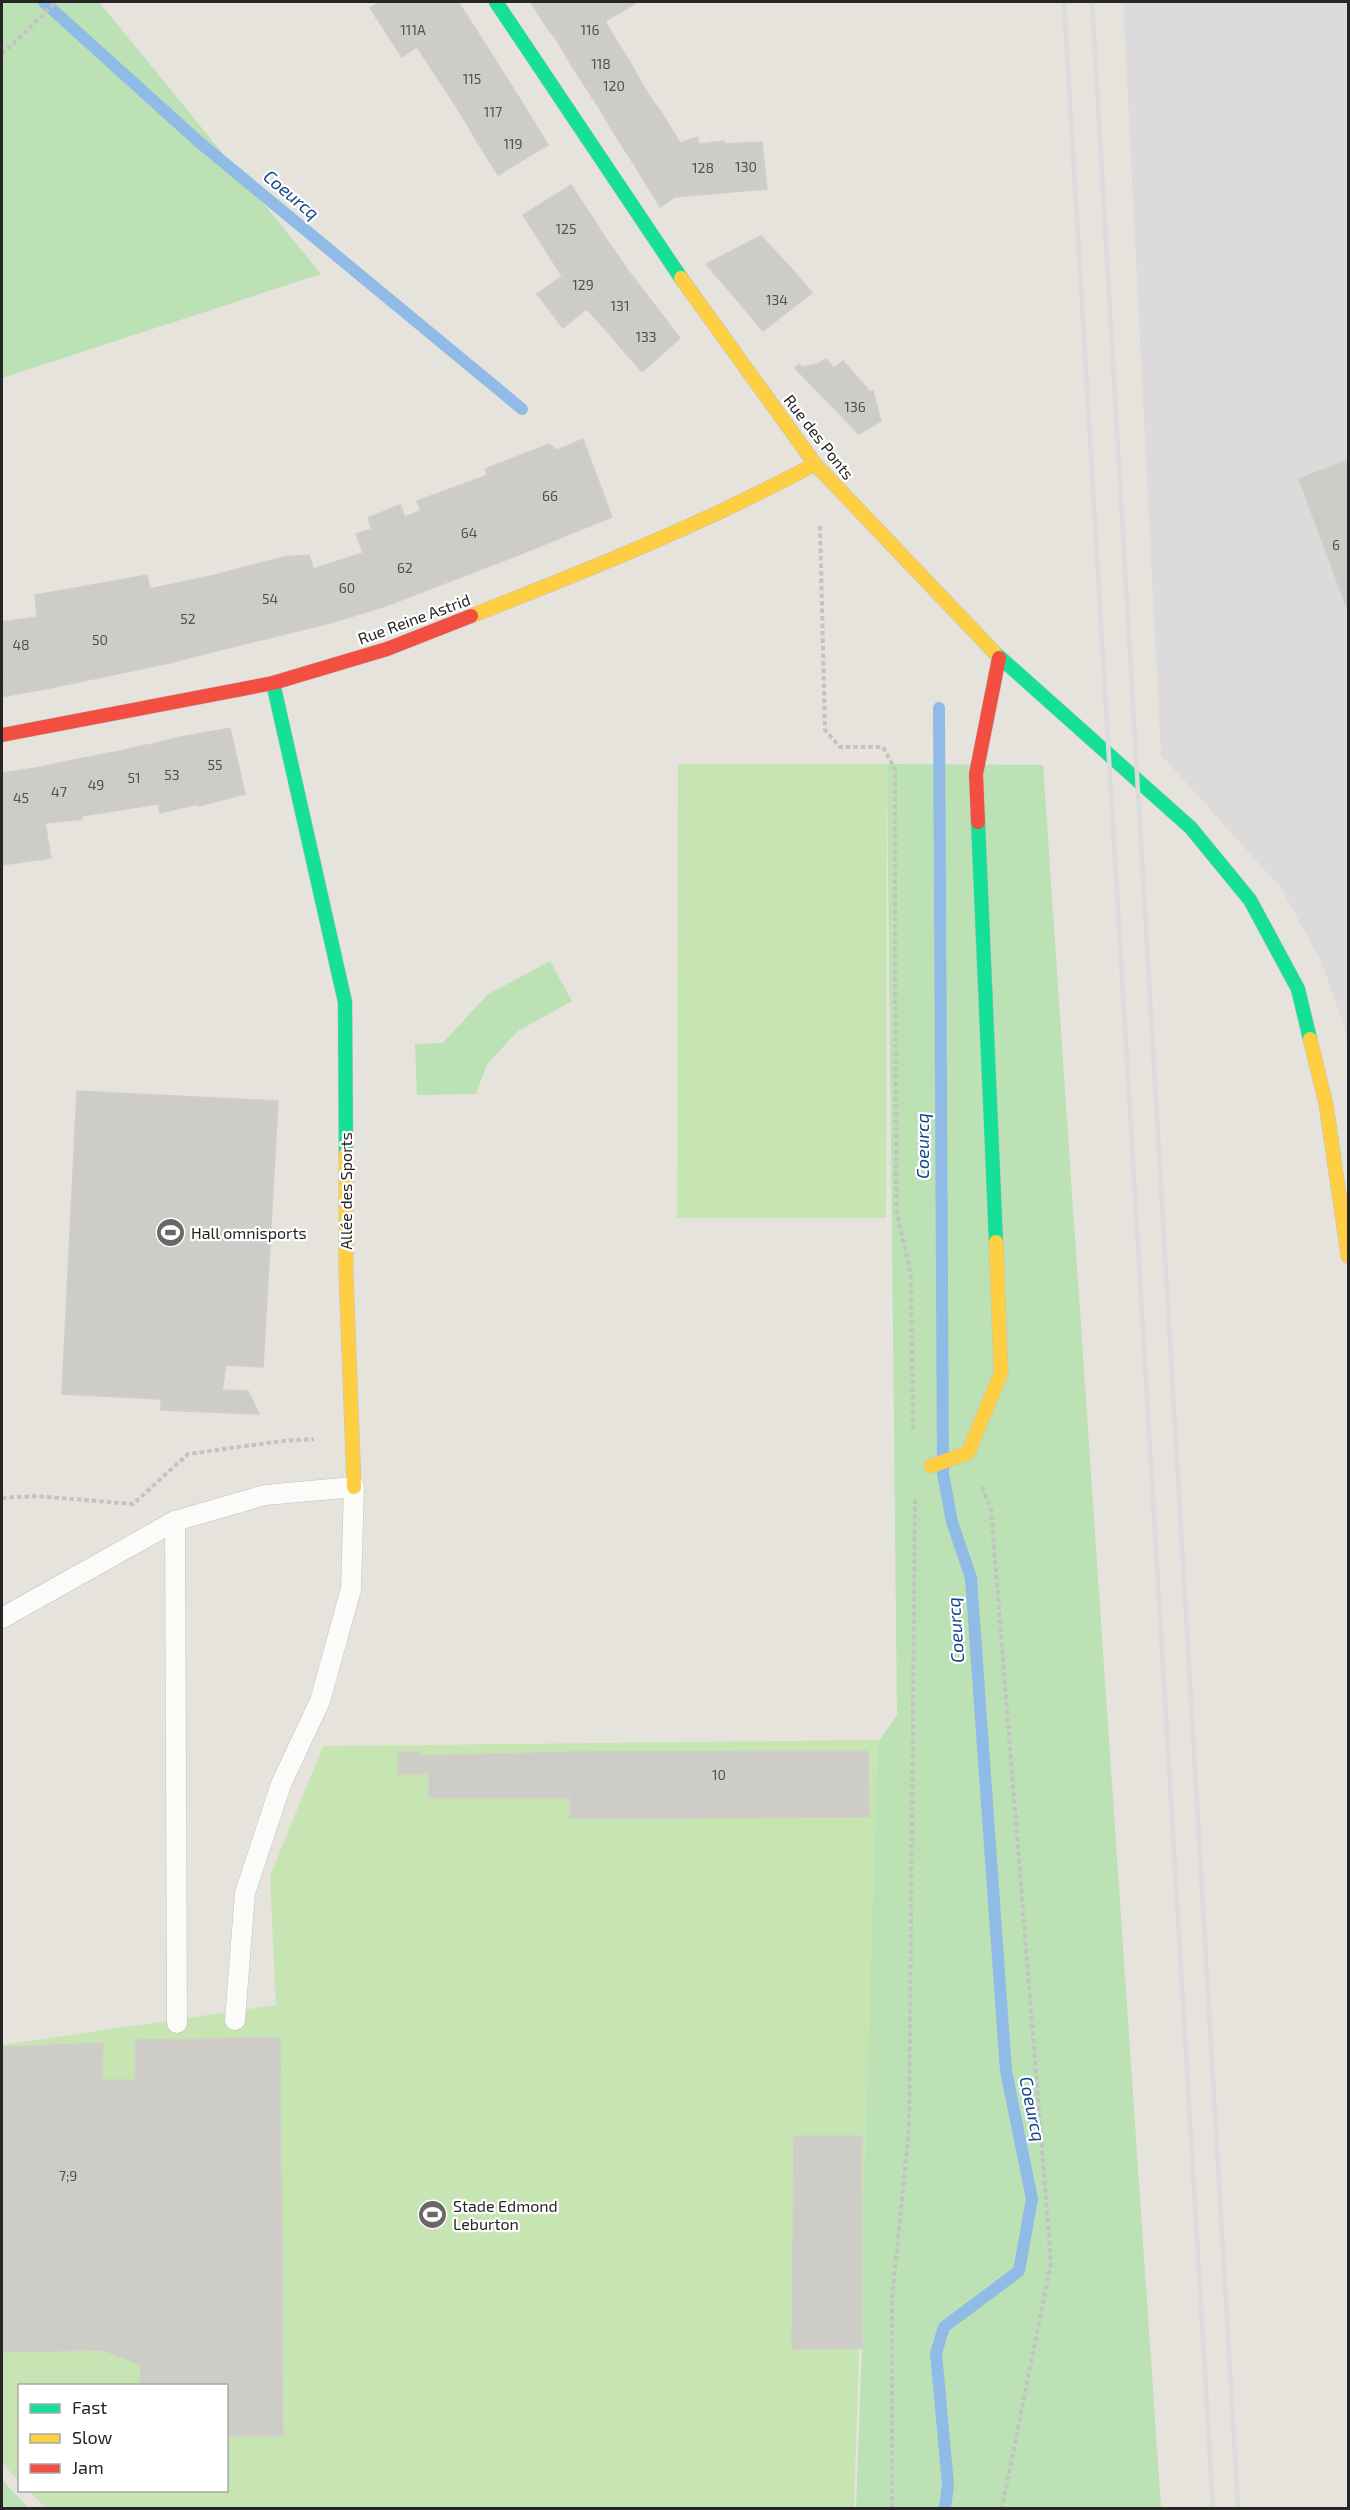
<svg xmlns="http://www.w3.org/2000/svg" width="1350" height="2510" viewBox="0 0 1350 2510" font-family="'Exo 2',sans-serif">
	<style>
		.industrial { fill: #dddadb }
		.green { fill: #bce1b4 }
		.pitch { fill: #c6e5b2 }
		.lines { fill: none; stroke-linecap: round; stroke-linejoin: round }
		.stream { stroke: #90bbe6; stroke-width: 12 }
		.building { fill: #ceccc7; stroke: #d0cec8; stroke-width: 1.5 }
		.lane-casing { stroke: #c3c1c2; stroke-width: 21 }
		.fast-casing { stroke: #c3c1c2; stroke-width: 15 }
		.slow-casing { stroke: #c3c1c2; stroke-width: 15 }
		.jam-casing { stroke: #c3c1c2; stroke-width: 15 }
		.path { stroke: #c3c3c2; stroke-width: 4; stroke-dasharray: 4.5 3; stroke-linecap: butt }
		.lane { stroke: #fbfbfa; stroke-width: 20 }
		.fast { stroke: #16e098; stroke-width: 14 }
		.slow { stroke: #ffcf43; stroke-width: 14 }
		.jam { stroke: #f24e42; stroke-width: 14 }
		.rail { stroke: #dcdbdd; stroke-width: 4.5 }
		.labels { text-anchor: middle; stroke-width: 4.5; stroke-linejoin: round; paint-order: stroke }
		.number-label { font-size: 14px; fill: #51504f }
		.street-label { font-size: 16px; fill: #262626; stroke: #fff }
		.poi-label { font-size: 16px; fill: #262626; stroke: #fff; text-anchor: start }
		.water-label { font-size: 18px; font-style: italic; fill: #0f4592; stroke: #fff }
	</style>
	<rect width="100%" height="100%" fill="#e5e3dc"/>
	<!-- industrial -->
	<polygon class="industrial" points="1123,2 1348,2 1348,1050 1345,1028 1321,961 1281,888 1161,755"/>
	<!-- green -->
	<g class="green">
		<polygon points="2,2 99,2 321,274 2,378"/>
		<polygon points="887,764 1043,765 1161,2508 856,2508 862,2348 862,2136 872,1751 897,1715"/>
		<polygon points="550,961 572,1001 518,1031 487,1064 476,1094 417,1095 415,1044 443,1043 487,995"/>
		<polygon points="2,2480 29,2508 2,2508"/>
	</g>
	<!-- pitch -->
	<g class="pitch">
		<polygon points="678,764 887,764 886,1218 677,1218"/>
		<polygon points="878,1740 854,2508 46,2508 29,2491 226,2490 226,2386 20,2386 19,2481 2,2463 2,2045 276,2005 270,1876 323,1746"/>
	</g>
	<g class="lines">
		<!-- stream -->
		<g class="stream">
			<polyline points="44,2 199,142 522,409"/>
			<polyline points="939,708 943,1474 952,1522 971,1578 1006,2071 1032,2199 1019,2271 944,2327 936,2353 948,2485 945,2508"/>
		</g>
	</g>
	<!-- building -->
	<g class="building">
		<polygon points="380,2 458,2 466,14 402,57 370,8"/>
		<polygon points="533,2 592,2 548,29 531,3"/>
		<polygon points="592,2 633,2 635,4 605,21 599,11 556,39 548,29"/>
		<polygon points="599,11 616,40 572,66 556,39"/>
		<polygon points="466,14 487,47 437,77 417,47"/>
		<polygon points="616,40 630,62 586,88 572,66"/>
		<polygon points="487,47 508,80 459,111 437,77"/>
		<polygon points="630,62 642,84 601,111 586,88"/>
		<polygon points="508,80 528,112 478,143 459,111"/>
		<polygon points="642,84 656,106 615,135 601,111"/>
		<polygon points="657,106 676,136 632,161 615,135"/>
		<polygon points="528,112 548,145 498,175 478,143"/>
		<polygon points="676,136 680,143 675,197 660,207 632,161"/>
		<polygon points="697,137 699,144 724,141 731,192 675,197 680,143"/>
		<polygon points="762,142 767,189 731,192 725,144"/>
		<polygon points="571,185 609,243 562,276 523,215"/>
		<polygon points="761,236 790,267 742,306 706,264"/>
		<polygon points="609,243 630,273 563,328 537,294"/>
		<polygon points="790,267 812,293 763,331 742,306"/>
		<polygon points="630,273 653,303 611,336 587,309"/>
		<polygon points="653,303 680,338 642,372 611,336"/>
		<polygon points="826,359 834,368 843,361 870,392 873,391 881,421 859,434 795,368 799,364 802,367 818,364"/>
		<polygon points="583,439 612,517 518,555 485,469 549,444 557,450"/>
		<polygon points="1348,460 1348,611 1299,479"/>
		<polygon points="488,475 518,555 448,582 417,501"/>
		<polygon points="400,505 405,517 420,511 448,582 383,607 356,534 372,529 368,518"/>
		<polygon points="363,553 383,607 330,623 313,569"/>
		<polygon points="309,555 330,623 228,648 211,576 283,557"/>
		<polygon points="147,575 165,664 45,689 35,595"/>
		<polygon points="211,576 228,648 165,664 149,589"/>
		<polygon points="37,617 45,689 6,696 2,667 2,622"/>
		<polygon points="2,667 6,696 2,696"/>
		<polygon points="230,728 245,794 198,806 186,736"/>
		<polygon points="186,736 198,804 160,813 147,745"/>
		<polygon points="147,745 158,804 120,810 110,753"/>
		<polygon points="110,753 120,810 82,816 73,760"/>
		<polygon points="73,760 82,819 46,823 36,768"/>
		<polygon points="36,768 51,858 2,865 2,773"/>
		<polygon points="77,1091 278,1101 263,1367 226,1365 222,1390 248,1391 259,1414 161,1410 161,1399 62,1394"/>
		<polygon points="868,1751 869,1817 570,1818 570,1752"/>
		<polygon points="399,1752 421,1752 421,1756 570,1752 570,1798 429,1798 429,1774 398,1774"/>
		<polygon points="280,2038 283,2436 226,2436 226,2386 140,2386 141,2365 103,2350 99,2273 135,2273 135,2040"/>
		<polygon points="103,2043 102,2080 135,2080 135,2273 99,2273 103,2350 2,2352 2,2047"/>
		<polygon points="794,2136 862,2136 862,2348 792,2349"/>
	</g>
	<g class="lines">
		<defs>
			<g id="lane">
				<polyline points="175,1521 177,2023"/>
				<polyline points="2,1618 175,1521 265,1495 354,1487 351,1589 320,1701 281,1784 245,1893 235,2020"/>
			</g>
			<g id="fast">
				<polyline points="496,2 681,278"/>
				<polyline points="995,653 1191,828 1250,900 1298,989 1310,1039"/>
				<polyline points="273,683 345,1002 346,1154"/>
				<polyline points="978,822 996,1242"/>
			</g>
			<g id="slow">
				<polyline points="681,278 815,464 995,653"/>
				<path d="M 471,616 C 588,570 704,524 815,464"/>
				<polyline points="1310,1039 1326,1104 1348,1256"/>
				<polyline points="346,1154 346,1272 354,1487"/>
				<polyline points="931,1466 968,1453 1001,1373 996,1242"/>
			</g>
			<g id="jam">
				<polyline points="2,735 273,683 387,649 471,616"/>
				<polyline points="978,822 976,774 999,658"/>
			</g>
		</defs>
		<!-- lane casing -->
		<use href="#lane" class="lane-casing"/>
		<!-- fast casing -->
		<use href="#fast" class="fast-casing"/>
		<!-- slow casing -->
		<use href="#slow" class="slow-casing"/>
		<!-- jam casing -->
		<use href="#jam" class="jam-casing"/>
		<!-- path -->
		<g class="path">
			<polyline points="2,54 56,2"/>
			<polyline points="820,526 825,730 840,747 883,747 895,769 896,1209 911,1275 913,1432"/>
			<polyline points="982,1487 991,1509 1051,2262 1002,2508"/>
			<polyline points="2,1498 36,1496 133,1504 188,1454 282,1441 314,1439"/>
			<polyline points="892,2508 892,2299 909,2128 915,1499"/>
		</g>
		<!-- lane -->
		<use href="#lane" class="lane"/>
		<!-- fast -->
		<use href="#fast" class="fast"/>
		<!-- slow -->
		<use href="#slow" class="slow"/>
		<!-- jam -->
		<use href="#jam" class="jam"/>
		<!-- rail -->
		<g class="rail">
			<polyline points="1064,2 1213,2508"/>
			<polyline points="1092,2 1238,2508"/>
		</g>
	</g>
	<!-- icons -->
	<defs>
		<symbol id="stadium-disc" viewBox="-11 -11 22 22"><circle r="9.5" fill="#696866" stroke="#fff"/><path d="M0-5a6.5 5 0 1 0 0 10a6.5 5 0 1 0 0-10ZM-3.5-1.8h7v3.6h-7Z" fill="#fff"/></symbol>
	</defs>
	<g fill-rule="evenodd">
		<use href="#stadium-disc" x="154" y="1216" width="33" height="33"/>
		<use href="#stadium-disc" x="416" y="2198" width="33" height="33"/>
	</g>
	<g class="labels">
		<!-- number labels -->
		<g class="number-label">
			<text x="413" y="35">111A</text>
			<text x="590" y="35">116</text>
			<text x="601" y="69">118</text>
			<text x="472" y="84">115</text>
			<text x="614" y="91">120</text>
			<text x="493" y="117">117</text>
			<text x="513" y="149">119</text>
			<text x="746" y="172">130</text>
			<text x="703" y="173">128</text>
			<text x="566" y="234">125</text>
			<text x="583" y="290">129</text>
			<text x="777" y="305">134</text>
			<text x="620" y="311">131</text>
			<text x="646" y="342">133</text>
			<text x="855" y="412">136</text>
			<text x="550" y="501">66</text>
			<text x="469" y="538">64</text>
			<text x="1336" y="550">6</text>
			<text x="405" y="573">62</text>
			<text x="347" y="593">60</text>
			<text x="270" y="604">54</text>
			<text x="188" y="624">52</text>
			<text x="100" y="645">50</text>
			<text x="21" y="650">48</text>
			<text x="215" y="770">55</text>
			<text x="172" y="780">53</text>
			<text x="134" y="783">51</text>
			<text x="96" y="790">49</text>
			<text x="59" y="797">47</text>
			<text x="21" y="803">45</text>
			<text x="719" y="1780">10</text>
			<text x="68" y="2181">7;9</text>
		</g>
		<!-- street labels -->
		<g class="street-label">
			<text transform="translate(819 437) rotate(52)" y="6">Rue des Ponts</text>
			<text transform="translate(414 619) rotate(-20)" y="6">Rue Reine Astrid</text>
			<text transform="translate(346 1191) rotate(-90)" y="6">Allée des Sports</text>
		</g>
		<!-- poi labels -->
		<g class="poi-label">
			<text x="191" y="1239">Hall omnisports</text>
			<text x="453" y="2212">Stade Edmond<tspan x="453" dy="18">Leburton</tspan></text>
		</g>
		<!-- water labels -->
		<g class="water-label">
			<text transform="translate(291 195) rotate(40)" y="6">Coeurcq</text>
			<text transform="translate(923 1146) rotate(-90)" y="6">Coeurcq</text>
			<text transform="translate(956 1630) rotate(-94)" y="6">Coeurcq</text>
			<text transform="translate(1032 2109) rotate(78)" y="6">Coeurcq</text>
		</g>
	</g>
	<!-- border -->
	<rect width="1350" height="2510" fill="none" stroke="#262626" stroke-width="6"/>
	<!-- legend -->
	<rect x="18" y="2384" width="210" height="108" fill="#ffffff" stroke="#a8a8a8" stroke-width="1.5"/>
	<rect x="30" y="2404" width="30" height="9" fill="#16e098" stroke="#a8a8a8" stroke-width="1.5"/>
	<text x="72" y="2414" font-size="18" fill="#262626">Fast</text>
	<rect x="30" y="2434" width="30" height="9" fill="#ffcf43" stroke="#a8a8a8" stroke-width="1.5"/>
	<text x="72" y="2444" font-size="18" fill="#262626">Slow</text>
	<rect x="30" y="2464" width="30" height="9" fill="#f24e42" stroke="#a8a8a8" stroke-width="1.5"/>
	<text x="72" y="2474" font-size="18" fill="#262626">Jam</text>
</svg>
